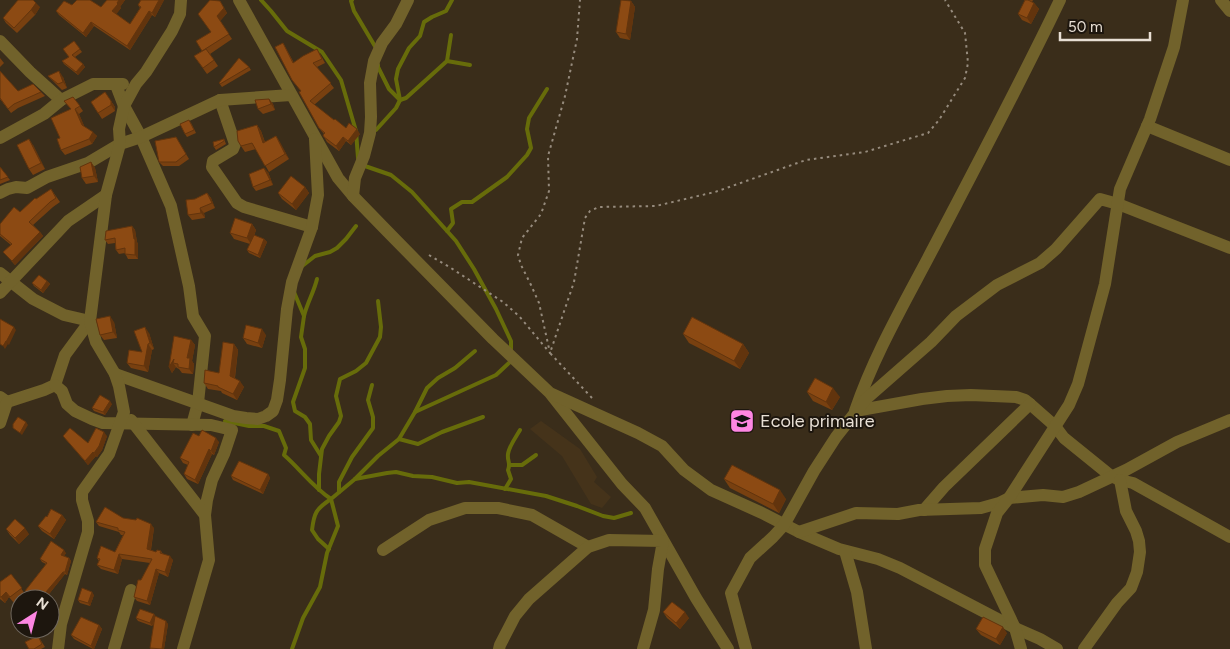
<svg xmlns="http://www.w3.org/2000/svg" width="1230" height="649" viewBox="0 0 1230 649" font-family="Figtree,sans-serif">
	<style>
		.built { fill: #45331a }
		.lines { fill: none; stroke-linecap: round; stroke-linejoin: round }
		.stream { stroke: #676c0a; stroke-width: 4 }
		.path { stroke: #968b7d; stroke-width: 2; stroke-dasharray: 2.5 4; stroke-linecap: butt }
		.minor { stroke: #71622b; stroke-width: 12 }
		.wall { fill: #784010 }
		.shaded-wall { fill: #62340d }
		.building { fill: #8c4a13; stroke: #62340d }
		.labels { text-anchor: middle; stroke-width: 4; stroke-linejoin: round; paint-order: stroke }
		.poi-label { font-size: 18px; fill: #e8dfd4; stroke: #1d160e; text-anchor: start }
	</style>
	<rect width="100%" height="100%" fill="#3a2d1a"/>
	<!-- built -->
	<polygon class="built" points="541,421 580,449 597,477 594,482 611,497 602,508 591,504 562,456 530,429"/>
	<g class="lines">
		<!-- stream -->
		<g class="stream">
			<polyline points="261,0 271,11 287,31 322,52 341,80 356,131 358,158"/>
			<polyline points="352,0 351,1 354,11 376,48"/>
			<polyline points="447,61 451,35"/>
			<polyline points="378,65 378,67 389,89 400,100 406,98 447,61 470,65"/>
			<polyline points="376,130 396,108 400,100 396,79 398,69 409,48 420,36 424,22 432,17 446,11 452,0"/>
			<polyline points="362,165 391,175 412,192 456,241 474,269 496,309 511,341 511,351"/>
			<polyline points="447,231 453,223 451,209 462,202 472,202 507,177 527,155 531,148 527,129 529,118 547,89"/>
			<polyline points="301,267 315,256 330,252 337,248 346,239 356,226"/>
			<polyline points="294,292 304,316 301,337 305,349 305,368 293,402 295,411 305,417 310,424 311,440 321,456"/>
			<path d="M 304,316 C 307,303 314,292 317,279"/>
			<polyline points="415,412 427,388 438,378 455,368 475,351"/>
			<path d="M 225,421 L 249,426 L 264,426 L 279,431 L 286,448 L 284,455 C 300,469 313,487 331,499 C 316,509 314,513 312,530 L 318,539 L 329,549"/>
			<polyline points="399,439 418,444 442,432 483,417"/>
			<polyline points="510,465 522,465 536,455"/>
			<polyline points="355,479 387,473 396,472 413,476 432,477 457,483 469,482 546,496 577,506 603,516 614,518 631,513"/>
			<path d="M 505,489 L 511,479 L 508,470 C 511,463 507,461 508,454 C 509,446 516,437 520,430"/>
			<polyline points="319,490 319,474 322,449 329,436 339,422 341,416 336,396 340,379 356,371 366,363 380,337 381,327 378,301"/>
			<polyline points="339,492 339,482 352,457 373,428 373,417 368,400 372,385"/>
			<polyline points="292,649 303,618 320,587 327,553 338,526 331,499 355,479 378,456 399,439 415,412 496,375 510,362 510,361"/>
		</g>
		<!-- path -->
		<g class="path">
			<polyline points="429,255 451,268 503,302 519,316 550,353 539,303 531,285 521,265 518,255 522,238 541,214 549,191 548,156 565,96 577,39 580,0"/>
			<polyline points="592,398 550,353 574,282 585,218 590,211 599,207 656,206 715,192 806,160 865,152 928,133 939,120 965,78 968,63 965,33 945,0"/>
		</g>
		<!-- minor -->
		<g class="minor">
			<polyline points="239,0 338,178 353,196 387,231 493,339 550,393 622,484 645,508 696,598 728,649"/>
			<path d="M 1060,0 C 1018,88 972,174 927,260 C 901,309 873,358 855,411 L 922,399 L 947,396 L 971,395 L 1016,397 L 1025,400 L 1030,404 L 1055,426 L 1064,438 L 1111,476 L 1120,480 L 1133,483 L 1230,537"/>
			<polyline points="1221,0 1230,11"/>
			<polyline points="0,41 30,72 61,100"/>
			<polyline points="116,85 124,106 141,137 171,206 189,286 193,316 205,336 198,403 192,425"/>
			<polyline points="220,100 235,144 233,149 213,161 212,167 237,203 244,207 312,227"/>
			<polyline points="1147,126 1230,160"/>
			<polyline points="0,138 44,114 61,100 93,84 123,84"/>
			<polyline points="0,193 8,189 16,187 27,188 47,177 88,163 120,144 141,137 220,100 291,95"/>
			<polyline points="353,196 355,178 364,156 370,133 371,117 370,83 374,61 382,43 396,24 408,0"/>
			<polyline points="0,273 33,299 64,315 90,321 65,355 55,385 44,390 7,402 0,397"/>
			<polyline points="0,293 68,221 106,195"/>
			<polyline points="115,374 233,416 246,418 258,419 266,416 273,411 277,400 280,380 287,309 292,282 312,227 318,195 315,139"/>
			<polyline points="55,385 62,391 67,404 75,411 92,419 103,423 211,425 232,430 224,454 212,480 207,500 205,515"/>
			<polyline points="552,394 638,433 662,446 684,470 711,490 762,513 799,532 839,549 878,559 900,568 1015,628 1040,639 1057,649"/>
			<polyline points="131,420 205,515 209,560 183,649"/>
			<polyline points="0,423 7,402"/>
			<polyline points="924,510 944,487 1030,404"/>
			<polyline points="799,532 856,513 898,514 919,510 981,508 999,503 1009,498 1043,495 1063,497 1079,492 1126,470 1177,442 1230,420"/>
			<polyline points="383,550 429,520 465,508 498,508 532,515 588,547"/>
			<polyline points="845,551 857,592 866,649"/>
			<polyline points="58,649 61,624 88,532 88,521 82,500 82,492 109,454 124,412 119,386 115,374 96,342 90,321 106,195 120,144 119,129 124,106 136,84 146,72 172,31 180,14 181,0"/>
			<polyline points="114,649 131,590"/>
			<polyline points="499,649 500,645 515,616 529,599 588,547 609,540 663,541 658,569 654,610 643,649"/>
			<polyline points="746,649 731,593 750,558 773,537 784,525 814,471 836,437 866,399 931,342 956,316 997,285 1040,263 1056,249 1100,199 1118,204 1230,248"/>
			<polyline points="1021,649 1015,628 985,565 985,549 997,513 1009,498 1069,405 1078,384 1105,284 1120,189 1150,119 1174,47 1183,0"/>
			<polyline points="1084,649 1117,603 1131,588 1137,572 1140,552 1139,541 1136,531 1126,511 1120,480"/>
		</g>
	</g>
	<!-- wall -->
	<g class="wall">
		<polygon points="107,0 125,0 120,7 121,8 116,14 130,24 140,8 138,5 141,0 164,0 155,17 152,15 130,50 94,26 86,37 59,15 56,11 72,5 101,7"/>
		<polygon points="1024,0 1033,0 1032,2 1034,3 1039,9 1031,24 1022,20 1018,14 1025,1"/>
		<polygon points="220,1 227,13 220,21 232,39 210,54 218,66 207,74 194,56 202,51 211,32"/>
		<polygon points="631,1 635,7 630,40 620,38 616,32"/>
		<polygon points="40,7 35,15 17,33 6,23 3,18"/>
		<polygon points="74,41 82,52 75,57 83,64 85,67 78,75 64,64 62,61 69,57"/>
		<polygon points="283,43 294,63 317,49 320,54 325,63 317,67 334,88 314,105 334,120 346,128 360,134 351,145 346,141 339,151 327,142 323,135 324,134 319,128 301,91 292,80"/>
		<polygon points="0,58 4,63 0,67"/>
		<polygon points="249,67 251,70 222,87 219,83"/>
		<polygon points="48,76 63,77 67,88 62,90"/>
		<polygon points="18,91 41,92 45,96 18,108 11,113 0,99"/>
		<polygon points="105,92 115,107 115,111 102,119 91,102"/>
		<polygon points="73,97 83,111 79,114 84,126 97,136 92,144 65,155 61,150 60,138 70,109"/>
		<polygon points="269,99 273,104 275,110 263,114 258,109"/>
		<polygon points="191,123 196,133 187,137 185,134"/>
		<polygon points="257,125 261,131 265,142 276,136 289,159 269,172 256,149 245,152 241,146"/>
		<polygon points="176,137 189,159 179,166 163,166 159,162"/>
		<polygon points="224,139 226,144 216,150 214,147"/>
		<polygon points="33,145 45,169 33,175 29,169"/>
		<polygon points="91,162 95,168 98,182 86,184 82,178"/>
		<polygon points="0,167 10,180 0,184"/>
		<polygon points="268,172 273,185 256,191 253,187"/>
		<polygon points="305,187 309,193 296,210 282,199 278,193"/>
		<polygon points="51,189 60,202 53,207 33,225 40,232 43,236 15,265 3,252 11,245 0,236 0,224 20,212"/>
		<polygon points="207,193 211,198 215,208 204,213 205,218 192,220 188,215 195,199"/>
		<polygon points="252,224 256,230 253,239 264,239 267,242 260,258 249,253 247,250 250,244 234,239 230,233"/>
		<polygon points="132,226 135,230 137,242 138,244 138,259 128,259 125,253 119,254 116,250 115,243 108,244 105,240"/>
		<polygon points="47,281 50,284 43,293 34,286 32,283"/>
		<polygon points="114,322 117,338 104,340 100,335"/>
		<polygon points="149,333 154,349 152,350 148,372 131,368 127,363 142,352"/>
		<polygon points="683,334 743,344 749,353 740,369 689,343"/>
		<polygon points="266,335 262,348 247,344 243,338"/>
		<polygon points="191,340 195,345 192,361 194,364 193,374 182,373 179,369 177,368 176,367 172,373 169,367"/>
		<polygon points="234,344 238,350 235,378 244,387 237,400 222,393 221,391 208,389 204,383 219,373"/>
		<polygon points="807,392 840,397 832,410 813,401"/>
		<polygon points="112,404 105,415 94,411 92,408"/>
		<polygon points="63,436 88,443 107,436 102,450 97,457 96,456 88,465"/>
		<polygon points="199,436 219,442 214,455 212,454 198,484 187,479 184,474 188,465 183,463 180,458"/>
		<polygon points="268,474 270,478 263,494 233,480 231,476"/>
		<polygon points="724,479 786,499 779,513 730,488"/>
		<polygon points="62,515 66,520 54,539 42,531 38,526 47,517"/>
		<polygon points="123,518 154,528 151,550 156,552 161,551 162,553 173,560 168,577 159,573 150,605 137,601 134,597 141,580 150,563 122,559 118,574 101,569 97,565 99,561 97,558 115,552 123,535 121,535 119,532 99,526 96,522"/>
		<polygon points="6,529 29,534 19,544 10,535"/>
		<polygon points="66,553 64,556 69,558 71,561 67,575 65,574 45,599 33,599 25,591 46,564 42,562 40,559"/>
		<polygon points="11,574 25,594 14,603 9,597 5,603 0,599 0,582"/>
		<polygon points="94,595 90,606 80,603 78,600"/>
		<polygon points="663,612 689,618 680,629 667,618"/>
		<polygon points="154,614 155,616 168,624 164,649 151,649 150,648 154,623 152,626 138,621 136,618"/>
		<polygon points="99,625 102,629 94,649 93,649 74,639 71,635"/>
		<polygon points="976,629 1007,633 1000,645 981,635"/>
		<polygon points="38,636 45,647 41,649 29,649"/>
	</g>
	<!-- shaded-wall -->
	<g class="shaded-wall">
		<polygon points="119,0 125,0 120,7 121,8 115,16 112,11"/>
		<polygon points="159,0 164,0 155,17 152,13"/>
		<polygon points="220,1 227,13 220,21 232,39 217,16"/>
		<polygon points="631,1 635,7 630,40 626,34"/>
		<polygon points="36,3 40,7 35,15 31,10"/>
		<polygon points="1034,3 1039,9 1031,24 1027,18"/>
		<polygon points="149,11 152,15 130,50 127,46"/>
		<polygon points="91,22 94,26 86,37 83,33"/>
		<polygon points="83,64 85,67 78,75 76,72"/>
		<polygon points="59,71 63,77 67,88 63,82"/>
		<polygon points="105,92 115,107 115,111 111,105"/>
		<polygon points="269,99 273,104 275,110 271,104"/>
		<polygon points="75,109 79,114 86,130 82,125"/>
		<polygon points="257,125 261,131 267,149 263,143"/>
		<polygon points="357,129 360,134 351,145 348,141"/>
		<polygon points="93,132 97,136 92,144 89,139"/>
		<polygon points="276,136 280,142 289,159 285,154"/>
		<polygon points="343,137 346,141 339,151 336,146"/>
		<polygon points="29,139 33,145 45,169 41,163"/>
		<polygon points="91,162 95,168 98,182 94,176"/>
		<polygon points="264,168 268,172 273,185 270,180"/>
		<polygon points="305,187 309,193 296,210 292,204"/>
		<polygon points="207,193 211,198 215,208 212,203"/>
		<polygon points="200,208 204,213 205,218 201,213"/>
		<polygon points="252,224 256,230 251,244 247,238"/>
		<polygon points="132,226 135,230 137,242 138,244 138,259 135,255 134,239"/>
		<polygon points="40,232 43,236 15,265 12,261"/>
		<polygon points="264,239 267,242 260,258 258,255"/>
		<polygon points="47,281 50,284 43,293 41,290"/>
		<polygon points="110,316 114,322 117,338 113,332"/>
		<polygon points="14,327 16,330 9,345 6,342"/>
		<polygon points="145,327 149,333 154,349 150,343"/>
		<polygon points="262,329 266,335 262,348 258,343"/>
		<polygon points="191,340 195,345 192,361 194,364 193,374 189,369 187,358"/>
		<polygon points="6,341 8,344 5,349 3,346"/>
		<polygon points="148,344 152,350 148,372 144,366"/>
		<polygon points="234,344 238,350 234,382 230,376"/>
		<polygon points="743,344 749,353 740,369 734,361"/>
		<polygon points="174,359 173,363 176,367 172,373 169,367"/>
		<polygon points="240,381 244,387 237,400 233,394"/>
		<polygon points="833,388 840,397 832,410 826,402"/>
		<polygon points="110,401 112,404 105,415 103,412"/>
		<polygon points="26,422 28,425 22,435 20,433"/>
		<polygon points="104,432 107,436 102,450 97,457 94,453"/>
		<polygon points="216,438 219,442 214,455 211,451"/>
		<polygon points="209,449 212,454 198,484 195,480"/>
		<polygon points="93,452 96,456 88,465 85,461"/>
		<polygon points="268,474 270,478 263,494 260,490"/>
		<polygon points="780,490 786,499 779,513 773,504"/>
		<polygon points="62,515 66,520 54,539 50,534"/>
		<polygon points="151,524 154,528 150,554 147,549"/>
		<polygon points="25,528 29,534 19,544 15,538"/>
		<polygon points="64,550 66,553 63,558 61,555"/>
		<polygon points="119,554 122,559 118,574 114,570"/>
		<polygon points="170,556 173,560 168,577 165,572"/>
		<polygon points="69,558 71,561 67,575 65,572"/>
		<polygon points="156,569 159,573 150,605 147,601"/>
		<polygon points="63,572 65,574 45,599 40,599"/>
		<polygon points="6,592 9,597 5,603 1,597"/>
		<polygon points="92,592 94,595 90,606 88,603"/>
		<polygon points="685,612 689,618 680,629 676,623"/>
		<polygon points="154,614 156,617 152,626 150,623"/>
		<polygon points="166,621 168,624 164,649 162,649"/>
		<polygon points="99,625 102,629 94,649 93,649 91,646"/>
		<polygon points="1003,627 1007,633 1000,645 996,639"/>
	</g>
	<!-- building -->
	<g class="building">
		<polygon points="18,0 33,0 36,3 31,10 14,28 3,18"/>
		<polygon points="77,0 90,0 101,7 107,0 119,0 117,3 118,4 112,11 130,24 141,7 138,5 141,0 159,0 152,13 149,11 127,46 91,22 83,33 56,11 64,1 72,5"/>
		<polygon points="210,0 220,1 224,8 217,16 229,34 202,51 196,41 211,32 198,14"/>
		<polygon points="621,0 631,1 626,34 616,32"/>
		<polygon points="1025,0 1028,0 1034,3 1027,18 1018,14"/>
		<polygon points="74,41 80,49 72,55 83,64 76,72 62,61 69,57 63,49"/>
		<polygon points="283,43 293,63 303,56 317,49 322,59 313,63 331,83 310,101 334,120 335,119 346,128 349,123 357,129 348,141 343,137 336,146 324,137 323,135 325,133 319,128 299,92 301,91 292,80 275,47"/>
		<polygon points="206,49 214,60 203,68 194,56"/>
		<polygon points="239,58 249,67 220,84 219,83"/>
		<polygon points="0,71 18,91 33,84 41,92 14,104 8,109 0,98"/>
		<polygon points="59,71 63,82 58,84 48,76"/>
		<polygon points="105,92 111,101 111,105 98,113 91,102"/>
		<polygon points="73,97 80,106 75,109 82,125 93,132 89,139 61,150 57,139 60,138 51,118 71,109 64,101"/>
		<polygon points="269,99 271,104 258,109 255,100"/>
		<polygon points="189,120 194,130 185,134 180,124"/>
		<polygon points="257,125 263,143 276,136 285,154 265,166 252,143 241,146 238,141 237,131"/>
		<polygon points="176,137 186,154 176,162 159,162 155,141"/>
		<polygon points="29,139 41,163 29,169 17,145"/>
		<polygon points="224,139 224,141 214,147 213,142"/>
		<polygon points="91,162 94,176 82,178 80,167"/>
		<polygon points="0,167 8,177 0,180"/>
		<polygon points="264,168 270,180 253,187 249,174"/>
		<polygon points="291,176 305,187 292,204 278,193"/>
		<polygon points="51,189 56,198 50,202 29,222 40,232 12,261 3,252 12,244 0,234 0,224 14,207 20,212 35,198 36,199"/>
		<polygon points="207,193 212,203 200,208 201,213 188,215 186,200 195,199"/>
		<polygon points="235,218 252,224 247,238 230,233"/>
		<polygon points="132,226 134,239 135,239 135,255 125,254 125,248 116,250 115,238 105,240 106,231"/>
		<polygon points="254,235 264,239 258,255 247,250"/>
		<polygon points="39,275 47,281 41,290 32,283"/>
		<polygon points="110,316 113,332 100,335 96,319"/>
		<polygon points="692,317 743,344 734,361 683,334"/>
		<polygon points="0,319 14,327 6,342 6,341 3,346 0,344"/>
		<polygon points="246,325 262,329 258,343 243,338"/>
		<polygon points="145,327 150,343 148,344 144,366 127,363 129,350 142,352 134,331"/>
		<polygon points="174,336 191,340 187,358 190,358 189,369 178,367 178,364 173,363 174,359 169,367"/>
		<polygon points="223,342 234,344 230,376 240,381 233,394 218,387 218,386 204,383 205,370 219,373"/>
		<polygon points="815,378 833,388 826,402 807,392"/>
		<polygon points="100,395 110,401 103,412 92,408"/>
		<polygon points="18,417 26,422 20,433 13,428 13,424"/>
		<polygon points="70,428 88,443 96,428 104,432 99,446 94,453 93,452 85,461 63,436"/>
		<polygon points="202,430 216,438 211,451 209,449 195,480 184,474 189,462 180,458 193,433 199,436"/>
		<polygon points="239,461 268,474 260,490 231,476"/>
		<polygon points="732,465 780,490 773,504 724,479"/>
		<polygon points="105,507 123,518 136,520 137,518 151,524 147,549 156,552 157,550 161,551 160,553 170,556 165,572 156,569 147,601 134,597 138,580 141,580 152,559 119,554 114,570 97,565 100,559 97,558 101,546 115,552 125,532 118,530 118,528 96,522"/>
		<polygon points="51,509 62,515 50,534 38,526 46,516 47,517"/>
		<polygon points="15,519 25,528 15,538 6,529"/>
		<polygon points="51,541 64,550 61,555 69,558 65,572 63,572 40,599 34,599 25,591 47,563 40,559"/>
		<polygon points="11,574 22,588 10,597 6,592 1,597 0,597 0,582"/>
		<polygon points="82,588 92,592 88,603 78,600"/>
		<polygon points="672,602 685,612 676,623 663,612"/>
		<polygon points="140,609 154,614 150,623 136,618"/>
		<polygon points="155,616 166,621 162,649 150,648"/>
		<polygon points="81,617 99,625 91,646 71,635"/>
		<polygon points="983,617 1003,627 996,639 976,629"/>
		<polygon points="38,636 42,644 34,649 29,649 25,642"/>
	</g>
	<!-- icons -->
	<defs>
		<symbol id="school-square" viewBox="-11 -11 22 22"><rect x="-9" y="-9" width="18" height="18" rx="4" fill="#fd86e2" stroke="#1d160e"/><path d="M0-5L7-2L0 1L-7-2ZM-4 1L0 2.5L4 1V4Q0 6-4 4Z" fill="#111"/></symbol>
	</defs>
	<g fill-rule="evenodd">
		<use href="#school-square" x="728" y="407" width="28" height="28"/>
	</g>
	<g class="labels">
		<!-- poi labels -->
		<g class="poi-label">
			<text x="760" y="427">Ecole primaire</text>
		</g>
	</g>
	<!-- north arrow -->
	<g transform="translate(35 614) rotate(36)"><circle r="24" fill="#1d160e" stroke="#6e665d"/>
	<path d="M0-4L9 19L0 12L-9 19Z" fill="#fd86e2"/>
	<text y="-8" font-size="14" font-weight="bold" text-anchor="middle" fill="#e8dfd4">N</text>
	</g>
	<!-- scale -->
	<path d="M1060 32v8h90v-8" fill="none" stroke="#e8dfd4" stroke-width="2.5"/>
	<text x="1068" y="32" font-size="15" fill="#e8dfd4" stroke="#1d160e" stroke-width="4" paint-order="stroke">50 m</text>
</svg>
